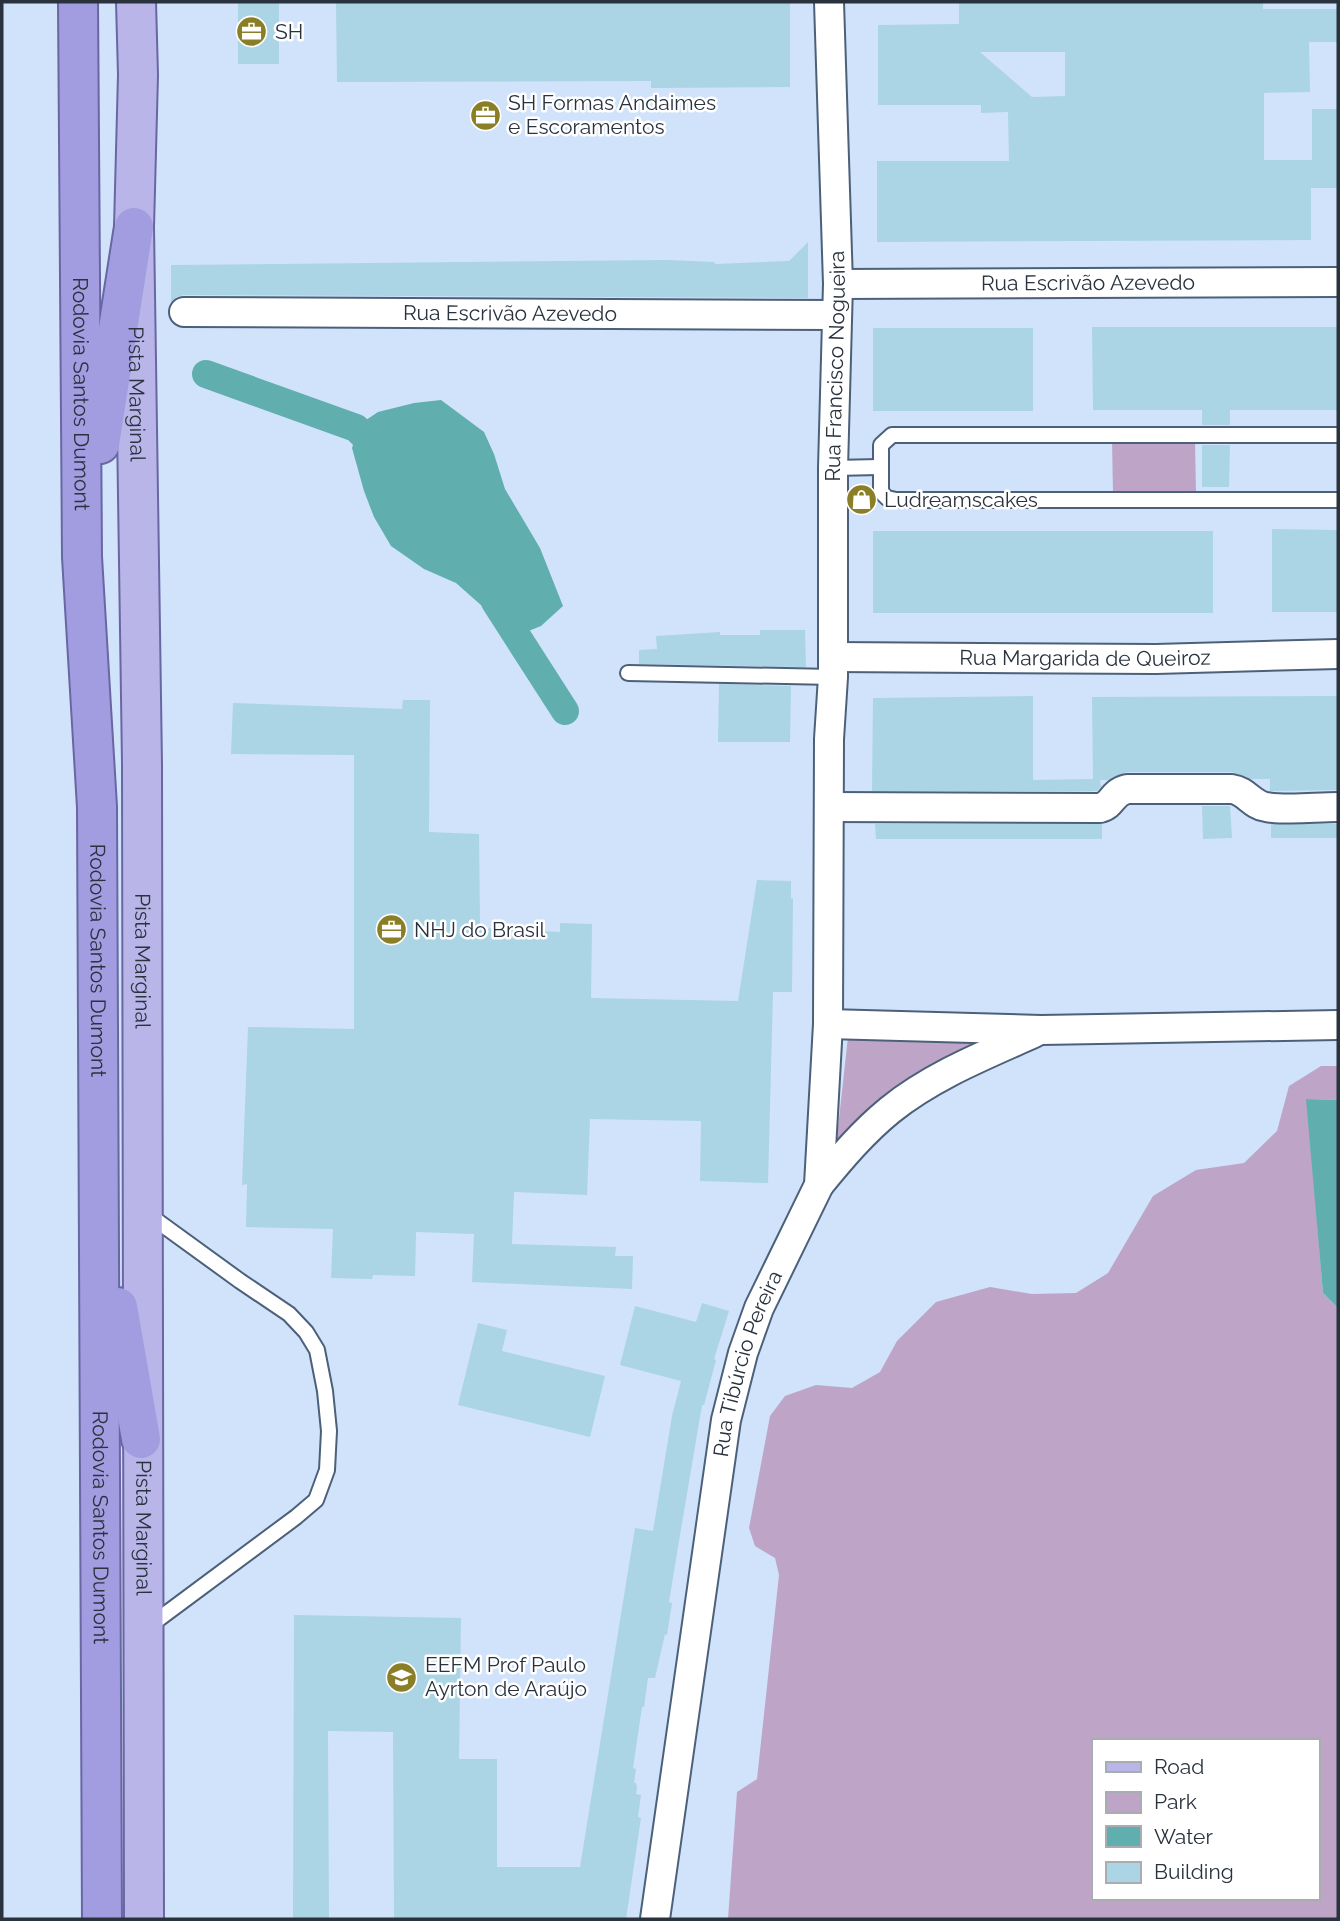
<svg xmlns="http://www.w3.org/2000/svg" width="1340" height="1921" viewBox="0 0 1340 1921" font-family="Raleway,sans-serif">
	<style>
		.green { fill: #bea5c7; fill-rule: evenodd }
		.water { fill: #60afae }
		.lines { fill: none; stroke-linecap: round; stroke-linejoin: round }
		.canal { stroke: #60afae; stroke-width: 28 }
		.building { fill: #abd4e5; fill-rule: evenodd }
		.service-casing { stroke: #4c607a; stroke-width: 18 }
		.minor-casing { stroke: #4c607a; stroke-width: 32 }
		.primary-casing { stroke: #6967a2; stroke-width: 42 }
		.trunk-casing { stroke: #6967a2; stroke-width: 42 }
		.service { stroke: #fff; stroke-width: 14 }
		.minor { stroke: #fff; stroke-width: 28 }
		.primary { stroke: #b9b5e8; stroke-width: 38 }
		.trunk { stroke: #a29ce0; stroke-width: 38 }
		.labels { text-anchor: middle; stroke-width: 5; stroke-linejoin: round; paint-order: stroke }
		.poi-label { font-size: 21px; fill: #29323d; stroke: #fff; text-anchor: start }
		.street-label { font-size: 21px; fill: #29323d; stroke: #fff }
	</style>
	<rect width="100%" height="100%" fill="#d0e3fb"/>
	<!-- green -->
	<g class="green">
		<polygon points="1112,440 1195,440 1196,493 1113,494"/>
		<path d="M 848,1037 L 991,1037 C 948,1057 899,1077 864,1112 C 854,1122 846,1135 836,1146 Z"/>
		<path d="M 1321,1066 L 1338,1066 L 1338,1100 L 1307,1099 L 1323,1293 L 1338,1308 L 1338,1919 L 728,1919 L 737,1792 L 757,1779 L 779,1575 L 775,1558 L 755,1546 L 749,1528 L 770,1416 L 785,1396 L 816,1385 L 852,1388 L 880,1372 L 897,1341 L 936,1302 L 990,1287 L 1032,1294 L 1076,1293 L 1108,1273 L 1153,1196 L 1196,1170 L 1244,1163 L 1277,1131 L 1289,1086 ZM 1093,1741 L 1317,1741 L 1317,1898 L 1093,1898 Z"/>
	</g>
	<!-- water -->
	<g class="water">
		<polygon points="441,400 484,432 494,454 505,489 540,548 563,606 541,626 516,636 456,583 424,569 391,546 374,517 364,491 352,448 360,424 378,412 414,403"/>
		<polygon points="1306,1099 1338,1100 1338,1308 1323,1293"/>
	</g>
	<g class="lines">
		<!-- canal -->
		<g class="canal">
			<polyline points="206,374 356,428 385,457"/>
			<polyline points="495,602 565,711"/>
		</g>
	</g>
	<!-- building -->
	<g class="building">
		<rect x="238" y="2" width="41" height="62"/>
		<polygon points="336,2 790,2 790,87 651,88 651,81 337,82"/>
		<path d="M 959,2 L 1263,2 L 1263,9 L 1338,9 L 1338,42 L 1309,42 L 1310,92 L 1264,93 L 1264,160 L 1312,160 L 1312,109 L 1338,109 L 1338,188 L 1311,188 L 1311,240 L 877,242 L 877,161 L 1009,161 L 1008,112 L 981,113 L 981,105 L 878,105 L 878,25 L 959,24 ZM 980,52 L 1065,52 L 1065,96 L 1032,97 Z"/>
		<polygon points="808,242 808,298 184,295 176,297 171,303 171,265 667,260 714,262 715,264 789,261"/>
		<polygon points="1092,327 1338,327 1338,410 1230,410 1230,425 1202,425 1202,410 1093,410"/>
		<rect x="873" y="328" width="160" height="83"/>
		<polygon points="1202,445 1230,445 1229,487 1202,487"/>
		<polygon points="1272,529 1338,530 1338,612 1272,612"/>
		<rect x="873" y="531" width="340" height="82"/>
		<polygon points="760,630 805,630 806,667 639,664 639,650 657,649 656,636 720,632 720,635 760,635"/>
		<polygon points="719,684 791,686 790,742 718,742"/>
		<polygon points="1033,696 1033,780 1093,779 1092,697 1338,696 1338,790 1270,791 1270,779 1251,779 1232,772 1127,772 1108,780 1100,780 1101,787 1097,791 872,791 873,698"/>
		<polygon points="403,700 430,700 429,832 479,834 480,928 560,932 560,923 592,924 591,998 738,1001 757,880 791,881 791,899 793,898 792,992 773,992 768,1183 700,1181 701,1121 590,1119 587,1195 514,1192 512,1244 616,1247 615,1256 633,1256 632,1289 472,1282 474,1234 416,1232 415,1276 373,1275 372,1279 331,1278 333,1229 246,1227 247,1184 242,1185 248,1027 354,1029 354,755 231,754 233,703 402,709"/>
		<polygon points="1202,806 1230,806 1232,838 1203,839"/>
		<polygon points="875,824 1102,824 1102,839 876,839"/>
		<rect x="1271" y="824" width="67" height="14"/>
		<polygon points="702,1303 729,1311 714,1359 716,1360 704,1405 702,1405 677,1553 669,1602 672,1603 667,1635 665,1634 655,1678 648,1678 644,1707 642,1707 633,1768 636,1769 634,1783 636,1783 637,1788 636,1794 641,1795 638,1817 641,1818 626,1919 394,1919 393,1732 328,1731 329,1919 293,1919 294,1615 461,1618 459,1759 497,1759 497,1867 580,1867 635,1528 653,1531 672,1416 681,1381 620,1365 635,1306 696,1322"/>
		<polygon points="478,1323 507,1330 502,1351 605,1376 590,1437 458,1405"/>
	</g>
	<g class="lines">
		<defs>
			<g id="service">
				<polyline points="1338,435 892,435 881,445 881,492 887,498 896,500 1338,500"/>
				<polyline points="833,468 880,467"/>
				<polyline points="628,673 833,677"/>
				<polyline points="148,1627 296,1517 316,1500 327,1470 329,1431 325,1391 317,1350 306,1332 289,1314 240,1281 149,1215"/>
			</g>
			<g id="minor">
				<path id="s1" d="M 838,284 L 1338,282"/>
				<path id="s2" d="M 184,312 L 836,315"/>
				<path id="s3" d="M 833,657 L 1156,659 L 1338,654"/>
				<path d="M 829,807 L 1100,808 C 1113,805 1111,793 1127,789 L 1232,789 C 1246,791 1252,805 1266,807 C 1287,811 1316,807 1338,807"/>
				<polyline points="828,1024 1041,1030 1338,1025"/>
				<path d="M 819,1185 C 841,1158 863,1132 890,1110 C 932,1076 985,1055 1034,1033"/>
				<path id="s4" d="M 655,1919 L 726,1420 L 743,1353 L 759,1308 L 819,1185 L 828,1024 L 829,739 L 833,677 L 833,468 L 838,284 L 829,2"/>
			</g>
			<g id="primary">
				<path id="s5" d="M 136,2 L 138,75 L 134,227 L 142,764 L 144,1919"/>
			</g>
			<g id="trunk">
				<path id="s6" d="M 78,2 L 82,557 L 97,807 L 102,1919"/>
				<polyline points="100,444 134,227"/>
				<polyline points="118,1307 141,1439"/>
			</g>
		</defs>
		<!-- service casing -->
		<use href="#service" class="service-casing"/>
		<!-- minor casing -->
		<use href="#minor" class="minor-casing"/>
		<!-- primary casing -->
		<use href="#primary" class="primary-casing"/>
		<!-- trunk casing -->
		<use href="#trunk" class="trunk-casing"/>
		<!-- service -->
		<use href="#service" class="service"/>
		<!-- minor -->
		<use href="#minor" class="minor"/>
		<!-- primary -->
		<use href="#primary" class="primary"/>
		<!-- trunk -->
		<use href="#trunk" class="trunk"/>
	</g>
	<!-- icons -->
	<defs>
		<symbol id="office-disc" viewBox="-11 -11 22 22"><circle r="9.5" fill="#8a7f26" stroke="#fff"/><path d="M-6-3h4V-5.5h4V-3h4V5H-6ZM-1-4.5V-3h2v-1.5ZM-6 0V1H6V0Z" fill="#fff"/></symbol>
		<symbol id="shop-disc" viewBox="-11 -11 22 22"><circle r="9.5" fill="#8a7f26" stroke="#fff"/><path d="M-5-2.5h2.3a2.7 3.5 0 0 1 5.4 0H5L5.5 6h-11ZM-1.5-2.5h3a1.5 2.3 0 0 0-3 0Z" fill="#fff"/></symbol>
		<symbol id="school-disc" viewBox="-11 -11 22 22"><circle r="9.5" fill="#8a7f26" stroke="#fff"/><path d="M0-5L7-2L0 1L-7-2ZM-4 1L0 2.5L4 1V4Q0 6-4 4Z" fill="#fff"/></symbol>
	</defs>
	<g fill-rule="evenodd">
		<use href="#office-disc" x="234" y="14" width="35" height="35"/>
		<use href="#office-disc" x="468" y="98" width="35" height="35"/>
		<use href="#shop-disc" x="844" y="482" width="35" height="35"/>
		<use href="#office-disc" x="374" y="912" width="35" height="35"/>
		<use href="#school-disc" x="384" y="1660" width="35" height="35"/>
	</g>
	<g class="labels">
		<!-- poi labels -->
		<g class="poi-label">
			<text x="275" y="39">SH</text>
			<text x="508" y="110">SH Formas Andaimes<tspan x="508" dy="24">e Escoramentos</tspan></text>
			<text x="884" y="507">Ludreamscakes</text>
			<text x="414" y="937">NHJ do Brasil</text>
			<text x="425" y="1672">EEFM Prof Paulo<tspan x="425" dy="24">Ayrton de Araújo</tspan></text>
		</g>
		<!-- street labels -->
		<g class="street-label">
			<text dy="7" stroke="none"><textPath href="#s1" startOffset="250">Rua Escrivão Azevedo</textPath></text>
			<text dy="7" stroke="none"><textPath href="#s2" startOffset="326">Rua Escrivão Azevedo</textPath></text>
			<text dy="7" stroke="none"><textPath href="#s4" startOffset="1577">Rua Francisco Nogueira</textPath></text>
			<text dy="7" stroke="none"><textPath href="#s5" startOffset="392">Pista Marginal</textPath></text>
			<text dy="7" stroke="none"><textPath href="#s6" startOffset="392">Rodovia Santos Dumont</textPath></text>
			<text dy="7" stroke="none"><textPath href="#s3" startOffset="252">Rua Margarida de Queiroz</textPath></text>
			<text dy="7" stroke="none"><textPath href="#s6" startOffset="959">Rodovia Santos Dumont</textPath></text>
			<text dy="7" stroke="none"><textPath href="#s5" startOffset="959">Pista Marginal</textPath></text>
			<text dy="7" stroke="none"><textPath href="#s4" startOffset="564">Rua Tibúrcio Pereira</textPath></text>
			<text dy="7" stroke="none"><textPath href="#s6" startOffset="1526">Rodovia Santos Dumont</textPath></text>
			<text dy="7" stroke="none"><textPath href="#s5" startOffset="1526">Pista Marginal</textPath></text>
		</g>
	</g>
	<!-- border -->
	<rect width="1340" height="1921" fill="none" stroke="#29323d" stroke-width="7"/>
	<!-- legend -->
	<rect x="1092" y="1739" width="228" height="161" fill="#ffffff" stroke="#a9adb1" stroke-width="2"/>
	<rect x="1106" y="1762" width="35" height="10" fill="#b9b5e8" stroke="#a9adb1" stroke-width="2"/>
	<text x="1154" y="1774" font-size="21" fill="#29323d">Road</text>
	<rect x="1106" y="1792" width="35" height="21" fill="#bea5c7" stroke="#a9adb1" stroke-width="2"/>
	<text x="1154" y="1809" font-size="21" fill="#29323d">Park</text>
	<rect x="1106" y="1826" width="35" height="21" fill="#60afae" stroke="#a9adb1" stroke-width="2"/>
	<text x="1154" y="1844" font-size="21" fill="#29323d">Water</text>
	<rect x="1106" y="1862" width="35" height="21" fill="#abd4e5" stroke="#a9adb1" stroke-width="2"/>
	<text x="1154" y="1879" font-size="21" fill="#29323d">Building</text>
</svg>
